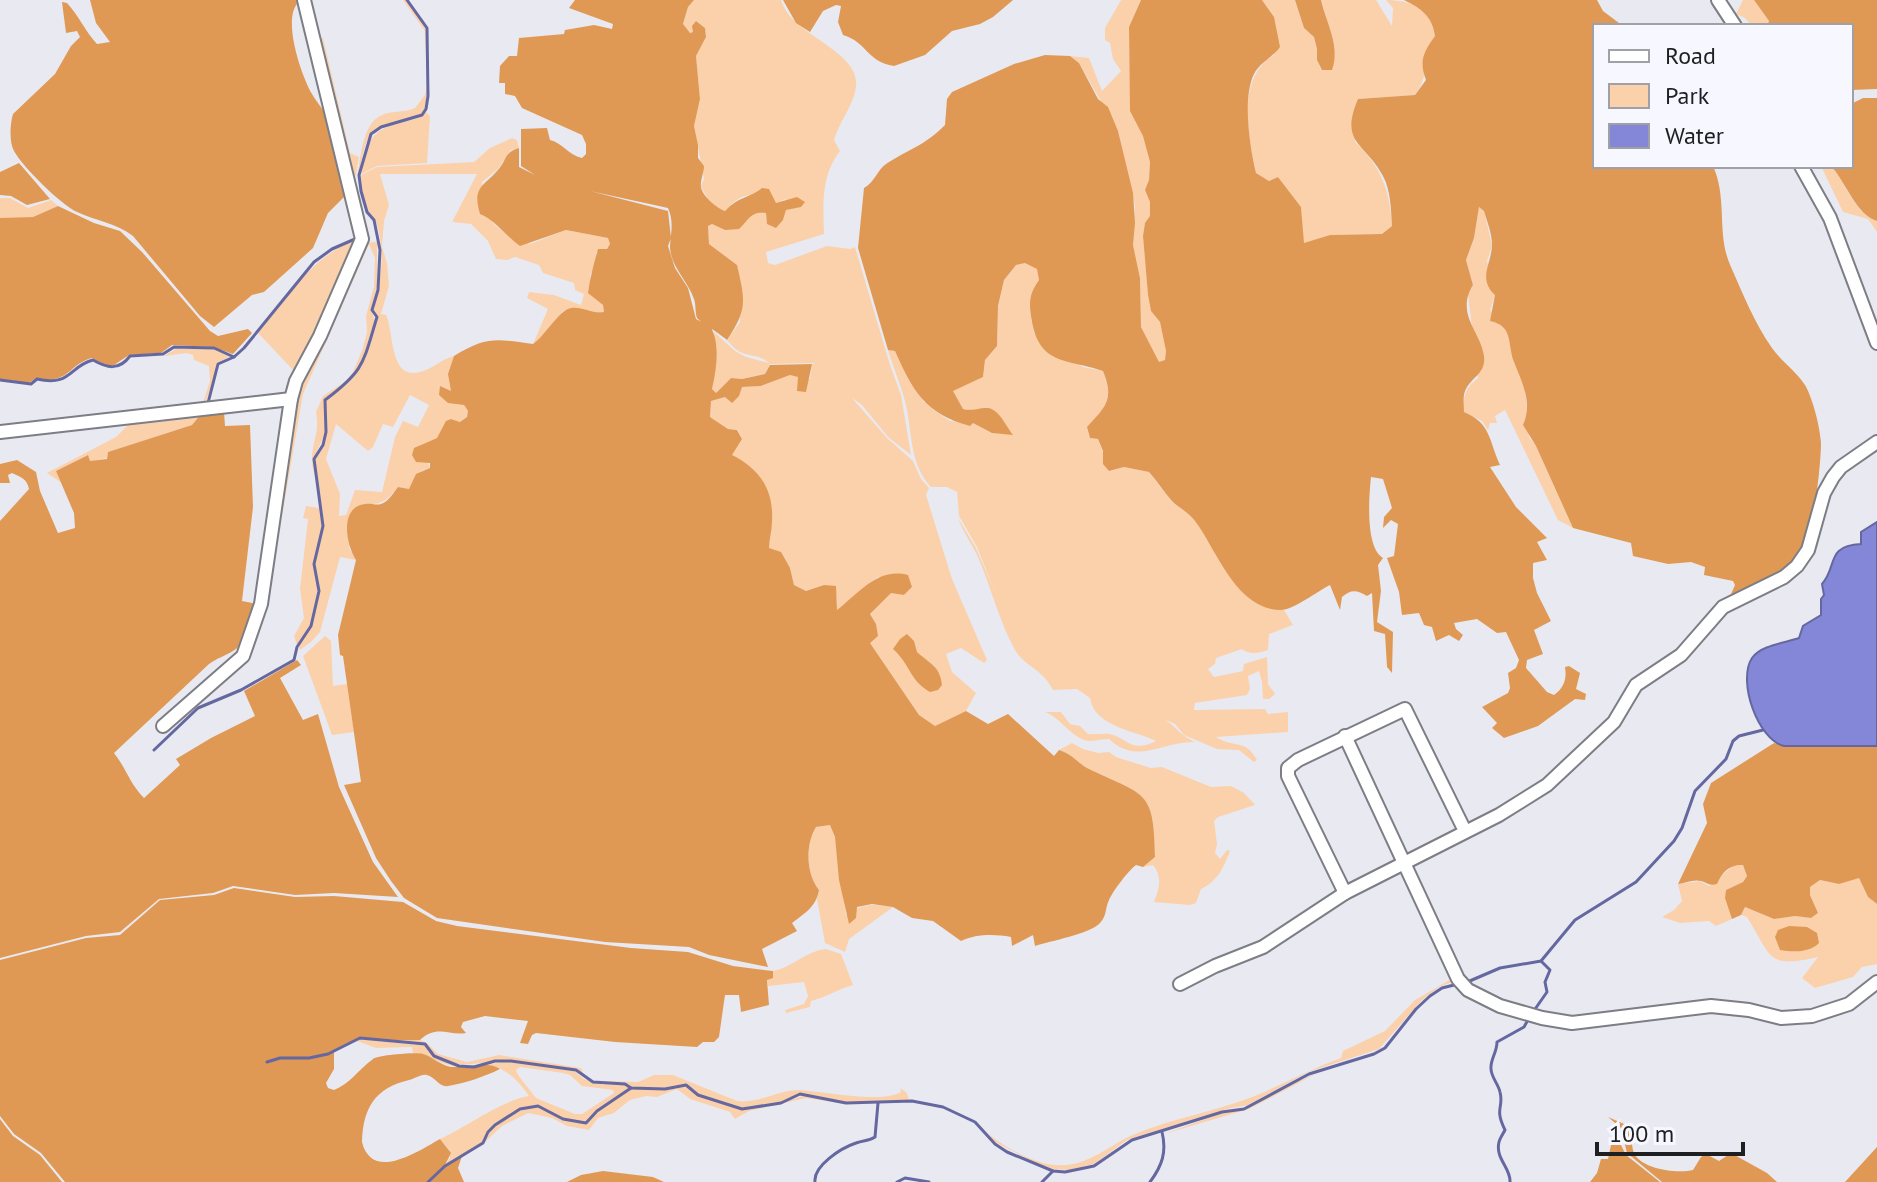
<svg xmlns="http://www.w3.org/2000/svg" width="1877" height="1182" viewBox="0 0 1877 1182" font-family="'PT Sans',sans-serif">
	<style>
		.green { fill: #fbd1ab; fill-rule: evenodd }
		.forest { fill: #df9955 }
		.water { fill: #8487d7; stroke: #6568a0; stroke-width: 2 }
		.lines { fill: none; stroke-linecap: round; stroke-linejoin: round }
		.stream { stroke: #6568a0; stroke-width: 3 }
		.minor-casing { stroke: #7d7e85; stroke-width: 16 }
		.minor { stroke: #fff; stroke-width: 12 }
	</style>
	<rect width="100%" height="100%" fill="#e9eaf1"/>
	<!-- green -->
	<g class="green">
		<path d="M 403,0 L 406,0 C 412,9 424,21 427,31 C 429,42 429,105 423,112 C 409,125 383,118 371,134 C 363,144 362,163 358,175 C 360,158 363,122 382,115 C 393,110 405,113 415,108 L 425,95 L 427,86 L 425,31 Z"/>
		<path d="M 694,0 L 781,0 C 791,36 861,50 856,87 C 853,107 839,122 834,140 L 840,151 C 821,175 823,204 824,234 L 766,252 L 768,263 L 775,265 L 827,246 L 850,249 L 855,247 L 890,365 L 901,395 L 911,455 L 888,437 L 862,405 L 852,398 L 887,438 L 913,461 L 921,479 L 929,488 L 926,495 L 952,579 L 987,660 L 984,663 L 961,648 L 946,654 L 952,672 L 976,693 L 966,711 L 935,726 L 919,715 L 870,643 L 876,624 L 870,614 L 891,592 L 904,595 L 912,587 L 878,577 L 836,611 L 837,599 L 824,585 L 806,591 L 794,585 L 790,568 L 769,548 L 769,536 L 772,524 L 731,455 L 742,439 L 738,430 L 728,429 L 710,417 L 711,401 L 725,397 L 741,387 L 761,386 L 790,375 L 810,379 L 812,364 L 816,363 L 770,364 L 765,374 L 741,379 L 731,378 L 716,393 L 712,390 L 716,359 L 714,332 L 735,351 L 746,357 L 769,363 C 754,350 744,362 727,340 L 740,322 L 737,265 L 709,244 L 708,226 L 712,224 L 725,230 L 757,212 L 766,213 L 767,224 L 783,220 L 786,210 L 790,207 L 798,208 L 785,199 L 776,204 C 753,192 744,190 725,211 C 715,209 705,196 701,186 L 704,179 L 694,126 L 700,99 L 696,56 L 706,37 L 705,28 L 696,21 L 693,32 L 689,33 L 683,25 L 688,7 Z"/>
		<polygon points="1121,0 1141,0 1129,27 1130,82 1150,162 1149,181 1145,190 1150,202 1150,216 1145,224 1143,236 1148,295 1151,311 1160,322 1166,351 1165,360 1159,363 1141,327 1140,278 1133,245 1135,206 1118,131 1079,63 1070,56 1089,58 1102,91 1121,71 1113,59 1110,43 1105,40 1105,28"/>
		<path d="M 1262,0 L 1295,0 L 1304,28 L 1314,37 L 1317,49 L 1317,60 L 1321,69 L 1331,70 C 1342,48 1326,22 1321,0 L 1376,0 L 1392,26 L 1393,8 L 1386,0 C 1412,0 1431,9 1435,36 C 1418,59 1433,70 1415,95 L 1358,99 L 1355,142 C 1381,166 1390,191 1392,226 L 1382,234 L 1330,235 L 1303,244 L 1301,207 L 1278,177 L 1269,181 L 1256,173 C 1248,136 1236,77 1274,55 L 1274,17 Z"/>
		<polygon points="1743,0 1754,0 1769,21 1767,26 1752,26 1745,18 1736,14"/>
		<polygon points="323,38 350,153 359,157 356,175 349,179 318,39"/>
		<path d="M 426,112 L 430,116 L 427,163 L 377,166 L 361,174 C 368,142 368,131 402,122 C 411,120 419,119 426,112 Z"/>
		<path d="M 512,138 L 517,140 L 519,148 L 511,150 L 498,169 L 482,182 C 489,226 490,227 530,244 L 566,230 L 608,238 L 610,244 L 606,250 L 596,252 L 596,264 L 590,275 L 597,299 L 603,305 L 604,312 L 589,312 L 580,309 L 562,312 L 542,338 L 533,344 L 548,309 L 527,298 L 529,292 L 554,295 L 581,305 L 584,294 L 575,290 L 574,283 L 543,273 L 539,265 L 515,257 L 507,260 L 496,259 L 488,241 L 471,224 L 452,222 L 477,174 L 380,174 L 389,205 L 384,221 L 382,247 L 387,263 L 389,286 L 381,314 L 386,315 C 394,331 389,381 420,372 C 432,369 442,359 454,356 C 446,395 448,381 468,411 L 467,417 L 460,422 L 451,419 L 437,438 L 421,445 L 430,468 L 422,471 L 409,489 L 398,487 C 387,501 382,505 364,504 L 349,548 L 356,560 L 340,557 L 320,632 L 311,642 L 300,650 L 299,646 C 317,624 322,589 314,563 L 318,592 L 310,626 L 297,645 L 294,636 L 304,618 L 300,589 L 308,519 L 303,518 L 306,506 L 319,508 L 322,526 L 316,558 L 324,526 L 315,459 L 323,445 L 326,433 L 325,412 L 325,434 L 313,459 L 314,474 C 307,447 321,437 316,412 L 323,396 L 345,382 L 353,372 L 363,348 L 367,332 L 366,316 L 374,287 L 375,258 L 369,244 L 303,394 L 282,516 L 279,515 L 301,385 L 364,243 L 377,242 L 377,286 L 371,309 L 375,321 L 361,367 L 378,317 L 373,310 C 381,284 386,249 376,222 C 372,214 373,220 368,212 C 362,202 362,187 361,175 L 377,167 L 474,162 L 490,148 ZM 410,395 L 429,405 L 418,427 L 403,421 L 395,437 L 382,492 L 355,490 L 346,515 L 339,516 L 340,494 L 326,459 L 336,424 L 368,451 L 373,447 L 383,424 L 393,427 Z"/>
		<path d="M 1821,166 L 1831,166 C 1846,182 1855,215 1877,221 L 1877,232 L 1868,219 L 1843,212 Z"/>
		<polygon points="0,198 10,198 28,208 51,200 58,206 33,217 4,219 0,218"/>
		<path d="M 1479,207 L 1484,210 L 1492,246 L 1487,261 L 1495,295 L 1490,310 L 1510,334 L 1514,362 L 1525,387 L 1529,437 L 1536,446 L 1573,528 L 1558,520 L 1505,410 L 1495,416 L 1497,423 L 1490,423 L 1488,430 L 1482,421 L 1464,412 C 1463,396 1465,388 1478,378 L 1468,294 L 1473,285 L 1466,260 L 1474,238 Z"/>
		<path d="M 356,241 L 324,317 L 295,372 L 258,333 C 282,301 317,251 356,241 Z"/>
		<path d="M 1025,263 L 1038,269 L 1039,280 C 1026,298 1030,313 1034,333 L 1083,367 L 1103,371 C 1115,401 1105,407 1087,428 L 1090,438 L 1098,439 L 1110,471 L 1124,467 L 1149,472 C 1157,482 1164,492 1172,501 C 1180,509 1189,513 1196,522 C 1222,558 1234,603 1284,610 L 1293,625 L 1269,634 L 1268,650 C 1261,653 1248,655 1242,649 L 1216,658 L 1215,664 L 1208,669 L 1214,677 L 1243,671 L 1244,664 L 1267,657 L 1268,684 L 1275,694 L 1269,699 L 1263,699 L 1262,682 L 1259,671 L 1248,676 L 1250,689 L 1247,695 L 1195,703 L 1194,710 L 1265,709 L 1268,714 L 1288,712 L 1288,732 L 1216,737 C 1235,749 1245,738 1257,760 L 1254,762 L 1239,750 L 1217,749 L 1184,735 L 1175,724 L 1166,720 C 1176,727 1181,736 1195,742 C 1163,741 1137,766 1109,739 C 1102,739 1095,741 1089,741 C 1072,739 1060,717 1045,712 L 1061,712 L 1070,724 L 1080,726 L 1088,734 C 1095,735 1103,733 1110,734 C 1128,739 1132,753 1156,741 C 1137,731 1094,727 1090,698 L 1077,689 L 1053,690 C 1043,669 1024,666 1015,650 C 999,621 991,587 978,557 C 972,544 963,532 958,518 L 976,548 L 995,592 L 977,547 L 959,516 L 957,492 L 947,487 L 931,487 C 911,466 912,437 907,410 C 903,390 894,370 888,350 L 895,351 L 923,401 L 935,411 L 950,421 L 973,423 L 992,433 L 1012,434 L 987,407 L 973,411 L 963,409 L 952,391 L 983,377 L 985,360 L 997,346 L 998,307 L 1004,280 L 1016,265 Z"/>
		<polygon points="176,349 215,349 230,356 216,365 215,377 204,406 202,406 210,381 209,366 194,360 193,355 187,353 164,356"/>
		<polygon points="199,416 192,425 108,452 107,458 89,462 87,455 56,471 62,483 47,473 116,437 128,425"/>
		<polygon points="325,636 331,641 333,686 347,684 354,732 332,735 303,656"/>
		<path d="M 1072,743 L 1083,749 L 1098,753 L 1109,752 L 1116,757 L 1151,768 L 1162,767 L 1211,787 L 1231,786 L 1244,793 L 1255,805 L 1218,817 L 1214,821 L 1217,844 L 1215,853 L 1220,859 L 1227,850 L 1230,851 C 1224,867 1217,882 1201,889 L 1196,903 L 1190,905 L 1154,902 C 1159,889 1163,877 1153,865 L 1143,867 L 1155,857 C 1154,790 1146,796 1091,770 C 1079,765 1073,754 1059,750 Z"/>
		<path d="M 830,825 L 835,837 L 846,915 C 862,903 874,904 893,907 L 849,939 L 845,952 L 825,943 L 817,899 L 819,890 C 806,873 805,845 816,827 Z"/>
		<polygon points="1734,865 1743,865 1747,876 1743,882 1726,890 1732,919 1716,926 1709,921 1680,923 1662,917 1674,910 1682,901 1678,884 1700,881 1709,886"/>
		<path d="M 1852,878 L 1859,878 L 1868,897 L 1877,904 L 1877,964 L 1862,967 L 1853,977 L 1815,988 L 1802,978 L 1818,957 C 1766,969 1772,957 1747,917 L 1741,915 L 1745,907 L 1774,919 L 1795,916 L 1811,918 L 1818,913 L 1810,895 L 1810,887 L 1820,880 L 1839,884 Z"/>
		<path d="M 826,949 L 841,954 L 853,985 C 838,989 827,997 811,1001 L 810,1007 L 786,1013 L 785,1010 L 804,1004 L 808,996 L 804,982 L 768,986 L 767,979 L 773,978 L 773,971 C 793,967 806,951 826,949 Z"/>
		<path d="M 1453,978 L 1455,981 L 1439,987 L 1421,1001 L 1379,1049 L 1308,1072 L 1248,1105 L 1227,1109 L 1139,1136 L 1127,1140 L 1094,1164 L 1070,1170 L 1053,1169 L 1034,1162 L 995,1142 L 986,1132 C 1003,1146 1035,1165 1057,1165 C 1089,1167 1108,1145 1135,1134 C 1173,1118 1214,1112 1252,1097 C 1282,1085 1310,1069 1341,1058 L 1343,1051 L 1385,1031 L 1415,1000 Z"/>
		<path d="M 360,1039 L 417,1045 L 407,1040 L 420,1040 L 427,1043 L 438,1054 L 467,1062 L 499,1055 L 581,1068 L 585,1077 L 576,1069 L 542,1066 L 574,1071 L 584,1079 L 604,1085 L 605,1081 L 638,1082 L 654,1075 L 673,1075 L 737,1101 C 759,1104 777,1090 799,1090 C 824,1091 880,1104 901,1092 L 900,1088 L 907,1093 L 909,1100 L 846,1102 L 800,1094 L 781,1102 L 749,1106 L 741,1110 L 777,1104 L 806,1095 L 845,1104 L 806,1098 L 749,1111 L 735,1119 L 730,1112 L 690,1099 L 677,1089 L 657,1097 L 646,1096 L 630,1100 L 614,1113 L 598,1118 L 589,1130 L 567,1126 L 552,1118 L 528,1113 L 502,1126 L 484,1143 L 489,1132 L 497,1123 L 487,1131 L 483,1142 L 445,1165 L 450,1158 L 449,1150 L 440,1139 C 468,1126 500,1101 529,1096 C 518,1080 505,1066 484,1065 L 509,1061 C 472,1060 465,1074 429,1051 L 434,1056 L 460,1066 C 442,1067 430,1054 413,1053 L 412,1047 L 376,1048 L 357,1041 ZM 520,1067 L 563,1073 L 570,1075 L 582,1086 L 613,1090 L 614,1093 L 582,1114 L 575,1114 L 536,1098 L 518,1075 L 516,1070 Z"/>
		<polygon points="1323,1070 1249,1109 1164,1134 1222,1113 1246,1109 1259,1100"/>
	</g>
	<!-- forest -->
	<g class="forest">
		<path d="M 90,0 L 296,0 L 297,4 C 283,21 301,75 312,94 C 317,103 325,111 329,120 C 338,143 341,171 346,195 L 328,213 L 313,248 L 264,292 L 252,295 L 214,327 L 200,316 L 133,236 C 116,223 96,221 77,212 C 60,204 23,167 14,151 C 9,142 10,124 13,114 L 55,74 L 71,46 L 80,37 L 77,31 L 66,33 L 62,2 L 67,3 C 79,16 85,31 97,44 L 110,42 L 96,23 Z"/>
		<path d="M 575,0 L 694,0 L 688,7 L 683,24 L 690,33 L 693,32 L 692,26 L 696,21 L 705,28 L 706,37 L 696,56 L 700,99 L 694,126 L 698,145 L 698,158 L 704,166 C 704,172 700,181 701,187 C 702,196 718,209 725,211 C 739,196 750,198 762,188 L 769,189 L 776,203 L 797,197 L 805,202 L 801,207 L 786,210 L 783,220 L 776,228 L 767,224 L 766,213 C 750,211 749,220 739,229 L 725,230 L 712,224 L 708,226 L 709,244 L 737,265 C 745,300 748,309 727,340 C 723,336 698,320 697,318 C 695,313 696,304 694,299 C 688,281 670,266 670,246 C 671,233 674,221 668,208 L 590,191 L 668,211 L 671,238 L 668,246 L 675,268 L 688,288 L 696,319 L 710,326 C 721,343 716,371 712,389 L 716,393 L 731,378 L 742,379 L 765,374 L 770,365 L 812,364 L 806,392 L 797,391 L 798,377 L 790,375 L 761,386 L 742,387 L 739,396 L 732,403 L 725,397 L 711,401 L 710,417 L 728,429 L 737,430 L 742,439 L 732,455 C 760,469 774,490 772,522 C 772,531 769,539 769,548 L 781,552 L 790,568 L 794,585 L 806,591 L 824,585 L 836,586 L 837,610 C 859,593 878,567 908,575 L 912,587 L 904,595 L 891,593 L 870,614 L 876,624 L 878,636 L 870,643 L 919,715 L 935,726 L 966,711 L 988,724 L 1008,714 L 1054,756 L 1059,750 C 1073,754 1079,765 1091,770 C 1146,796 1154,790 1155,857 L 1143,867 L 1136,865 C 1128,871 1113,891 1109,900 C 1105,908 1107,916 1100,923 C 1090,934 1050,941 1035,946 L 1033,935 L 1012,946 L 1011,937 C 994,934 976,934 961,941 L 933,921 L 912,918 L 893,907 L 872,904 L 857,907 L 856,918 L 849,924 L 839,880 L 835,837 L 830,825 L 816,827 C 805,845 806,874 819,890 C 816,907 805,913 792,923 L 797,931 L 762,949 L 768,967 L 709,955 L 689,947 L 605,942 L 437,918 L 404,898 L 391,881 L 376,858 L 344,785 L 361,782 L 343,656 L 340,655 L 338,635 L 356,560 C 346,545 339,507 365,504 C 373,503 378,507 385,502 C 390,499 394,492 398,487 L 409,489 L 416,474 L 430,468 L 430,463 L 416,462 L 412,455 L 414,448 L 437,438 L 446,421 L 451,419 L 460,422 L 467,417 L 468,411 L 464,405 L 448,403 L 439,395 L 440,386 L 451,391 L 448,374 L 454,356 C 487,336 496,339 533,344 C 545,336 559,310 571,308 C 582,306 592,314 604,312 L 603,305 L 588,293 C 590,278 594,263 598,249 L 607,249 L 610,244 L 608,238 L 566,230 L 520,246 C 507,237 494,219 480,214 C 472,187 483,187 498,170 C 507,160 504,152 519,148 L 519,167 L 535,175 L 521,166 L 521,129 L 547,128 L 550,140 C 563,143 568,155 582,158 L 586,154 L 586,144 L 582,135 L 522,108 L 515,96 L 505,94 L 505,83 L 499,83 L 500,66 L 509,56 L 517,56 L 519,38 L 564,34 L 565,30 L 594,25 L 612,29 L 613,24 L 569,8 Z"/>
		<path d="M 783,0 L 1013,0 L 993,17 L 980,24 L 952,31 L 925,55 L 894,66 C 867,62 867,42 843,35 L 838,22 L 841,6 L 836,5 L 823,11 L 810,32 L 796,23 Z"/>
		<path d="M 1141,0 L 1262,0 L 1274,17 L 1280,47 C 1272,58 1260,62 1254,74 C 1242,98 1250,148 1256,173 L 1269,181 L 1278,177 L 1301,207 L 1304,243 L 1330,235 L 1382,234 L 1392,226 C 1391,210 1391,191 1383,176 C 1365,142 1339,144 1358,99 L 1415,95 L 1426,80 C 1419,61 1423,53 1435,36 C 1432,16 1422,9 1404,0 L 1597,0 L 1603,11 L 1623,26 L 1595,26 L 1595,166 L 1713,166 C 1728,199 1716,235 1731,267 C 1743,294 1755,324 1772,348 C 1782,362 1796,371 1805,385 C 1813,399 1820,427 1821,443 C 1821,465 1813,541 1800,556 C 1781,579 1754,588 1728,601 L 1735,585 L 1733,581 L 1704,575 L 1705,567 L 1691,562 L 1668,564 L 1633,556 L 1631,543 L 1573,528 L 1536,446 L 1523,425 C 1533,403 1522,382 1514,362 C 1507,344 1514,326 1490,321 L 1495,295 C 1477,278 1492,264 1492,244 C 1492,234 1487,221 1484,211 L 1479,207 L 1474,238 L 1466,260 L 1473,285 C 1455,314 1481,332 1484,356 C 1486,372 1474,376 1467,387 C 1462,395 1464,403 1464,412 C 1491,423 1489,441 1500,465 L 1490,467 L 1516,507 L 1547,538 L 1537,542 L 1547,560 L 1533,563 L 1533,578 L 1537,593 L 1551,621 L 1534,630 L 1543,654 L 1527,660 L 1526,668 L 1547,692 L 1554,695 C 1564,688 1567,679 1565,667 L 1569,666 L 1580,673 L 1576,689 L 1586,694 L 1585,700 L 1575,699 L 1538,726 L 1504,738 L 1492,728 L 1497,723 L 1482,707 L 1508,693 L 1510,688 L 1508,673 L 1516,668 L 1519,660 L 1506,632 L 1497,633 L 1477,619 L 1454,623 L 1456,629 L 1463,635 L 1459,641 L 1449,635 L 1436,641 L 1432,627 L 1424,625 L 1419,613 L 1402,615 L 1399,592 L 1387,558 L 1394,556 L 1398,524 L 1391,520 L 1383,528 L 1384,517 L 1392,508 L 1383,479 L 1371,477 C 1369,496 1365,547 1383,558 L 1378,565 L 1381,591 L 1377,622 L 1393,632 L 1392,673 L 1387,667 L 1385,634 L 1374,631 L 1372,593 L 1367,596 C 1357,590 1351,589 1342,597 L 1340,610 L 1330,585 C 1318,591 1293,610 1281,610 C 1236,610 1217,550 1195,521 C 1188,512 1179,508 1172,501 C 1164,492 1157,481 1149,472 L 1124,467 L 1109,471 L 1103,464 L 1103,451 L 1098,439 L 1090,438 L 1087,427 C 1105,407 1115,400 1103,371 C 1069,359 1040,366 1032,322 C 1029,305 1028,295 1039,280 L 1037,269 L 1025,263 L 1016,265 L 1004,280 L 998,306 L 997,346 L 985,360 L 983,377 L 953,391 L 963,409 C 972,411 975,409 984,408 C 998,406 1005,425 1013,435 L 992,433 L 973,423 L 970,426 C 925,414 913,391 895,351 L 888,350 L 858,248 L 864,188 C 875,182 877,170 886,164 C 907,150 926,145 945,125 L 947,99 L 952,92 L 1014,64 L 1045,55 L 1070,56 L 1079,63 L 1098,99 L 1108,107 L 1118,131 L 1133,193 L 1135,223 L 1133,245 L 1140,278 L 1141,327 L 1159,362 L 1165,360 L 1166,351 L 1160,322 L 1151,311 L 1148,295 L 1143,236 L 1145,223 L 1150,216 L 1150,202 L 1145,190 L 1149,180 L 1150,162 L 1143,136 L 1130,111 L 1129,27 Z"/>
		<path d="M 1295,0 L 1321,0 C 1326,22 1341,47 1332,70 L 1322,70 L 1317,60 L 1317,49 L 1314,37 L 1304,28 Z"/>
		<polygon points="1754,0 1877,0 1877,89 1851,90 1851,26 1767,26 1769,21"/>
		<path d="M 1863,98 L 1877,98 L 1877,221 C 1856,215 1846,182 1831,166 L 1851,166 L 1851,104 Z"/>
		<polygon points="19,163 50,199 27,205 11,196 0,195 0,172"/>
		<path d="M 58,206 L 94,223 L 120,231 L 142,252 L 210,331 L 218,336 L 248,329 L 252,333 L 233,354 L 213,347 L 172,345 L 161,353 L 129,355 L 114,365 L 105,365 L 92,358 C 68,364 70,385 36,378 L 29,383 L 0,379 L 0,218 L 33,217 Z"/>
		<path d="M 224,412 L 225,426 L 250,425 L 253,507 L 242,601 L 257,604 C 251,621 249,642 233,651 C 225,656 217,658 209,664 L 114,753 C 126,768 130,784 144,798 L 180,765 L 176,759 L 211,738 L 255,716 L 244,691 L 297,660 L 301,665 L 280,678 L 303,720 L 318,714 L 339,787 L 373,862 L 398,897 L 334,893 L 295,895 L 233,886 L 213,893 L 159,899 L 120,932 L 86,936 L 0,958 L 0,521 L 29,489 C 27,479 21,477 12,473 L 8,475 L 10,483 L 0,483 L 0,464 L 17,460 L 36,472 L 40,491 L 58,533 L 75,528 L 74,513 L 56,471 L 88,455 L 90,461 L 107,459 L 108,452 L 192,425 L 201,414 Z"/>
		<path d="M 907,634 L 914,641 L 917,652 C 930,664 940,666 942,685 L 938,690 L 930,692 C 909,680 911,665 893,649 L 900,639 Z"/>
		<path d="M 1774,743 L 1784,746 L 1877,746 L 1877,904 L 1868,897 L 1859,878 L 1839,884 L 1820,880 L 1810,887 L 1810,895 L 1818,913 L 1811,918 L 1795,916 L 1774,919 L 1745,907 L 1741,915 L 1732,919 L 1725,898 L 1726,890 L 1743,882 L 1747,876 L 1743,865 C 1730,864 1722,872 1717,884 C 1709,886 1708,883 1701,881 C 1694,879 1685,883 1678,884 L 1707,823 L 1703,804 L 1711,783 Z"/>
		<path d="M 234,888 L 295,897 L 334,896 L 403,902 L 436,921 L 457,926 L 631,948 L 688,952 L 733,966 L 773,971 L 773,978 L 767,980 L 769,1005 L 741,1012 L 739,995 L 725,995 L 719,1037 L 714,1042 L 703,1042 L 697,1047 L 615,1042 L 536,1033 L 532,1035 L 528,1044 L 520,1043 L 528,1021 L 485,1016 L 463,1022 L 461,1027 L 466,1033 C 449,1036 437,1024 420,1040 L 379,1041 L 360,1038 L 328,1053 L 309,1057 L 334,1052 L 334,1069 L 326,1083 L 328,1088 L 334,1090 C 350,1084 359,1069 373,1059 C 378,1055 417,1052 423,1054 C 433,1057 440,1065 451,1067 C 466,1068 488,1060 500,1069 C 484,1077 465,1083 448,1086 C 440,1088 435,1077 427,1075 C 420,1074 415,1079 409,1080 C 375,1088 363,1108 362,1142 C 372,1182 417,1152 440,1139 L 451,1153 L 445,1165 L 427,1182 L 65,1182 L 41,1153 L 14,1134 L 0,1116 L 0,960 L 86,938 L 120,935 L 160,900 L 214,895 Z"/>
		<path d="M 1789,926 L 1807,927 L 1817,933 L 1819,943 C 1809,953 1793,952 1780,950 L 1775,937 L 1778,930 Z"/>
		<path d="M 1608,1117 L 1631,1127 C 1632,1135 1631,1146 1634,1153 C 1641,1169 1677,1174 1693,1170 L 1701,1157 L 1706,1154 L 1719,1161 L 1731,1153 L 1767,1173 L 1777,1182 L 1662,1182 L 1627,1153 L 1621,1128 Z"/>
		<polygon points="0,1119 13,1136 40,1155 62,1182 0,1182"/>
		<polygon points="1611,1145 1621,1145 1626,1155 1660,1182 1590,1182 1597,1173 1601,1159 1608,1159"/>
		<polygon points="1877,1147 1877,1182 1845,1182"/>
		<polygon points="462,1156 458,1168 464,1182 428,1182 434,1174"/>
		<polygon points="603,1171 653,1177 664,1182 567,1182 581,1175"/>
	</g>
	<!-- water -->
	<path class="water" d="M 1877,522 L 1877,746 L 1784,746 C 1758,740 1737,681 1752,658 C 1761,645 1785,643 1799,638 L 1803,626 L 1821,615 L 1821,599 L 1824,595 L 1822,584 C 1838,566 1825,546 1861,544 L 1861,532 Z"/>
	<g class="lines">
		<!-- stream -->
		<g class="stream">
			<path d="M 0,380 L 31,384 L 37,379 C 71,387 69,366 93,360 C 107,368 119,371 130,356 L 163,354 L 174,347 L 214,348 L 234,357"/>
			<polyline points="208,403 218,364 234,357 244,348 314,262 332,249 355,239"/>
			<polyline points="0,438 24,435"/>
			<path d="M 154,750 L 198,708 L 241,690 L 294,660 L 297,647 L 311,626 L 319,591 L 314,564 L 323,526 L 314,459 L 323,445 L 326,432 L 325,400 C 365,370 363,363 377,317 L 372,310 L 378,290 L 380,250 L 374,220 L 367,212 L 361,191 L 359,175 L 362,165 L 371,134 L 381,127 L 422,115 L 426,109 L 428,96 L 427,28 L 407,0"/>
			<polyline points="1465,983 1500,968 1541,961 1575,920 1636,882 1674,841 1682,828 1695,791 1726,759 1733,741 1739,736 1763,730"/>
			<polyline points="1533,1012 1547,992 1545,982 1550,970 1541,961"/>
			<polyline points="267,1062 280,1058 309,1058 328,1054 360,1038 425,1044 434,1056 459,1066 474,1067 495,1061 511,1061 576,1070 593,1082 625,1084 631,1088 665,1089 686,1085 698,1095 742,1109 781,1103 800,1094 846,1103 912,1101 943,1107 975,1122 995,1144 1007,1152 1053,1171 1065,1172 1094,1166 1132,1140 1222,1112 1244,1109 1309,1074 1374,1054 1385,1048 1416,1009 1430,996 1442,988 1458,984"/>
			<polyline points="428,1182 445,1166 483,1143 488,1132 495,1125 520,1109 538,1106 563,1119 586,1123 597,1111 631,1088"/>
			<path d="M 815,1182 C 813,1166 841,1148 856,1143 C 864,1140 869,1141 875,1137 L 878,1103"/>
			<polyline points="897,1182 905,1178 929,1182"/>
			<polyline points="1042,1182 1053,1171"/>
			<path d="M 1150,1182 C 1162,1166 1167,1152 1162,1132"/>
			<path d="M 1510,1182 C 1511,1168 1495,1159 1499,1142 C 1500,1138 1503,1134 1505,1130 C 1494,1108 1504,1108 1500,1092 C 1498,1083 1490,1076 1491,1067 C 1491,1058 1497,1052 1497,1042 L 1524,1027 L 1529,1018"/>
		</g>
		<defs>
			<g id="minor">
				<polyline points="1718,0 1735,26"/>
				<polyline points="1801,166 1830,218 1877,343"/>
				<polyline points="0,432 291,399 296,381 320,336 362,239 304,0"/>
				<polyline points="163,726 243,656 261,604 291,399"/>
				<polyline points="1345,736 1458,979 1468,990 1500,1006 1542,1018 1572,1023 1711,1006 1749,1010 1781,1018 1812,1016 1849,1004 1877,982"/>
				<polyline points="1345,893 1288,776 1288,768 1298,760 1405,709 1465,831"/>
				<polyline points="1180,984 1215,966 1263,947 1345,893 1499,815 1547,785 1614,722 1636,685 1681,655 1723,607 1784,577 1797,566 1808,550 1824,493 1833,477 1841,467 1877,442"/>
			</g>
		</defs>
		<!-- minor casing -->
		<use href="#minor" class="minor-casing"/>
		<!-- minor -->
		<use href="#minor" class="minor"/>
	</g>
	<!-- legend -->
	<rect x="1593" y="24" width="260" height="144" fill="#f6f7ff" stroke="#a0a1a6" stroke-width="2"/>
	<rect x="1609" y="50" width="40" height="12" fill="#ffffff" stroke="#a0a1a6" stroke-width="2"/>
	<text x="1665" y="64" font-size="24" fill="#1e1f21">Road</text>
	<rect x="1609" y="84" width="40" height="24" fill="#fbd1ab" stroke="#a0a1a6" stroke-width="2"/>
	<text x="1665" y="104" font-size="24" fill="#1e1f21">Park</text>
	<rect x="1609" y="124" width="40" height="24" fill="#8487d7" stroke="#a0a1a6" stroke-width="2"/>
	<text x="1665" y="144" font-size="24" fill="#1e1f21">Water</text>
	<!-- scale -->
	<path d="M1597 1142v12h146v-12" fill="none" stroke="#1e1f21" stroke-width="4"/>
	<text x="1609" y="1142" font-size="24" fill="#1e1f21" stroke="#f6f7ff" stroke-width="6" paint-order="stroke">100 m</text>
</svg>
